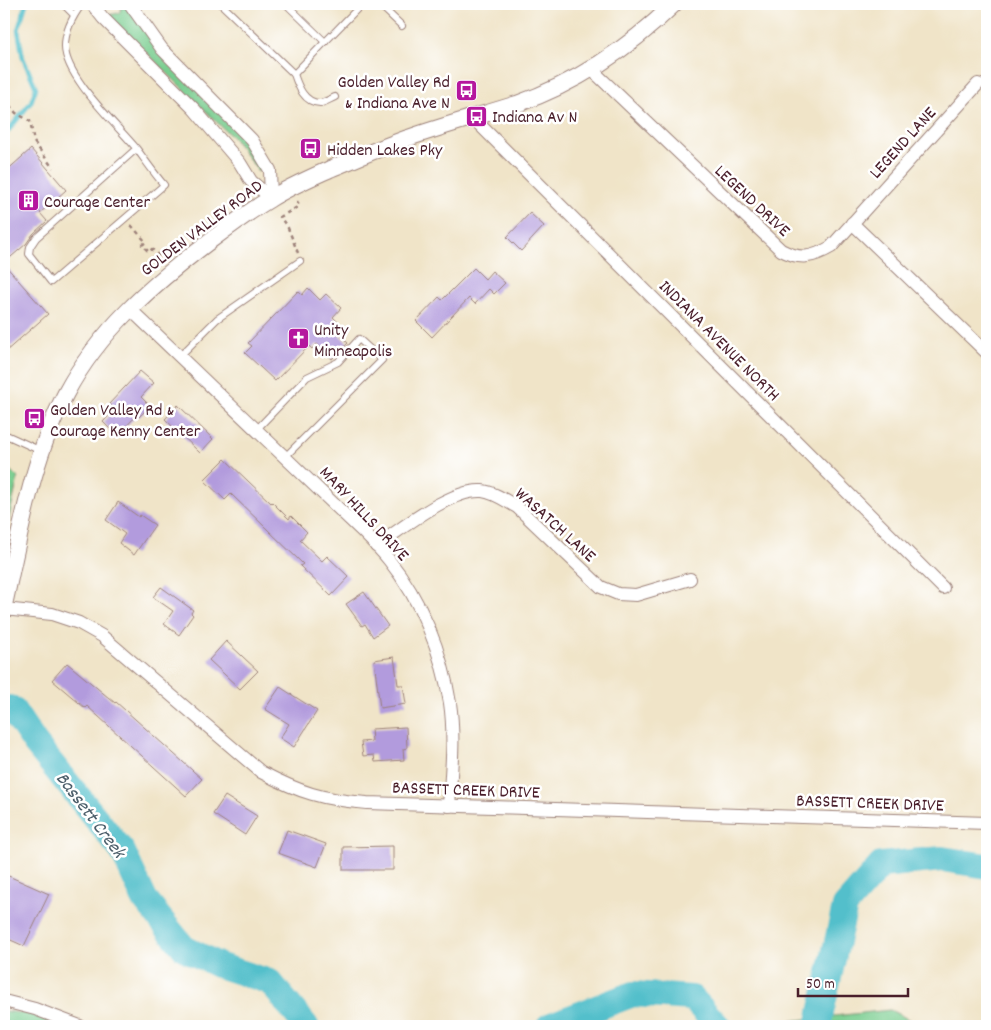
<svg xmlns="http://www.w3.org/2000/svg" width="991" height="1030" viewBox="0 0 991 1030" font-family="Dekko,sans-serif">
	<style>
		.green { fill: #79cd8f; stroke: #62765d }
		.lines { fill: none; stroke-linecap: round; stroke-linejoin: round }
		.stream { stroke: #52bfcb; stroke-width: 4.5 }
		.river { stroke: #52bfcb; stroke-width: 26 }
		.building { fill: #b29bdd }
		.service-casing { stroke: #9d827a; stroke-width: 8 }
		.minor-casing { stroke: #9d827a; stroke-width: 14 }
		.tertiary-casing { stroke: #9d827a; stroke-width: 18 }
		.path { stroke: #9d827a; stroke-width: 2.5; stroke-dasharray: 4 4; stroke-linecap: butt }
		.service { stroke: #fff; stroke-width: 6 }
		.minor { stroke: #fff; stroke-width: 12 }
		.tertiary { stroke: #fff; stroke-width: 16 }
		.labels { text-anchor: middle; stroke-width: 5; stroke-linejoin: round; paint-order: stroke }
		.poi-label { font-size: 18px; fill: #4a1f2b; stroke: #fff; text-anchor: start }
		.street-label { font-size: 18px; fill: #4a1f2b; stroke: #fff }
		.water-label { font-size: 19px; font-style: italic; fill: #4d5f6b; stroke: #fff }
	</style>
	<rect width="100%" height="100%" fill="#fff"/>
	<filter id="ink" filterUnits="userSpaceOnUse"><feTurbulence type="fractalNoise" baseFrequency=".02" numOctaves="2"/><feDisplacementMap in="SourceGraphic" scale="10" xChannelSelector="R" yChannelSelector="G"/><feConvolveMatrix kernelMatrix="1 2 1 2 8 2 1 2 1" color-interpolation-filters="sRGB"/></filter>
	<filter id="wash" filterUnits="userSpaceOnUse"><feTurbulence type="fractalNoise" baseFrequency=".0096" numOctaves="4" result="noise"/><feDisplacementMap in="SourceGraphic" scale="20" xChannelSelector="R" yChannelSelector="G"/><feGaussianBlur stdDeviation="1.12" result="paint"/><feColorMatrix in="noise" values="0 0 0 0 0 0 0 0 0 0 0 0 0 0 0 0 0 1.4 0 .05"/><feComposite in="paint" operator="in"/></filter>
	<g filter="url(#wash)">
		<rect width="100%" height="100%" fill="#f0e4c8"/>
		<!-- green -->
		<g class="green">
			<polygon points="124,4 243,135 263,168 262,170 258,171 235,140 108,15 119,13"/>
			<polygon points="4,464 18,478 4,540"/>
			<polygon points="890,1010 922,1026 741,1026"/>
			<polygon points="4,1011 30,1014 59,1026 4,1026"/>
		</g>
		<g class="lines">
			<!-- stream -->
			<polyline class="stream" points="4,136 31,102 36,88 23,58 18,30 26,4"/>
			<!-- river -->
			<g class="river">
				<polyline points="10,708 13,710 35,743 123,852 145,900 184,948 218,965 270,982 306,1026"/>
				<polyline points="549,1026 633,994 692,998 718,1026"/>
				<polyline points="818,1026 845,906 881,865 942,859 987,866"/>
			</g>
		</g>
		<g id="blocks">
			<!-- building -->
			<g class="building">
				<polygon points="31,149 66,190 40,213 47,221 33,234 26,244 4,263 4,173"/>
				<polygon points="530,213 544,226 521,251 507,237"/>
				<polygon points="4,264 48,314 4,353"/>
				<polygon points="474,268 485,279 492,271 505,283 494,294 489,289 475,304 469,298 432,337 416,321 439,297 442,300"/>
				<polygon points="308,288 320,300 326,294 341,308 333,317 338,322 332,328 348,343 332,359 317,344 312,349 309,346 275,381 245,353 252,346 248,343 298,291 302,295"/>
				<polygon points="140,371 154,383 141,397 150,406 139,417 137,415 117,436 103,422 115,409 109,404"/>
				<polygon points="178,405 213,439 200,453 165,419"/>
				<polygon points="225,459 271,503 272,502 289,519 291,516 307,532 300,540 322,561 327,556 349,577 331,596 300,566 303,564 231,494 225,500 204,480"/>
				<polygon points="118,502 139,517 140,515 155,525 134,555 119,543 125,534 106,520"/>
				<polygon points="161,587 193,610 191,613 193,615 179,635 164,624 173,611 153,597"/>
				<polygon points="364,592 388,626 373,637 365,624 362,626 346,604"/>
				<polygon points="226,641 258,671 240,689 209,660"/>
				<polygon points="394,657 398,685 403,685 406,704 380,708 374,660"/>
				<polygon points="67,663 115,703 116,702 202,779 186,796 87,706 85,708 52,680"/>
				<polygon points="280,687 317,711 294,747 280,738 289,724 265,709"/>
				<polygon points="406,727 407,748 403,749 404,760 375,762 374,755 363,756 361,742 372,741 371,729"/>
				<polygon points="225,796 257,816 245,835 213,814"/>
				<polygon points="287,830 326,844 317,867 278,853"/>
				<polygon points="393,846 393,870 343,870 343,847"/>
				<polygon points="4,874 49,894 24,946 4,937"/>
			</g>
		</g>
	</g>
	<g filter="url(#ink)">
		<use href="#blocks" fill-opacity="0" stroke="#9d827a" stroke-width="1"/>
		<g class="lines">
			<defs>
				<g id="service">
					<polyline points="63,4 74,15"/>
					<path d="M 82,4 C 73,16 65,30 65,46 C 64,76 116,124 136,148 C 145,160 154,173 164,185 L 51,282 L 29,254 L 30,247 L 36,238 L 136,149"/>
					<path d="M 221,4 L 294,74 C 298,86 304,103 320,103 C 324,103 330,99 335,97"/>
					<polyline points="286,4 325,42 362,4"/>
					<polyline points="379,4 402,26"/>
					<polyline points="294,74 325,42"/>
					<polyline points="180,356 217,319 300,261"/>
					<polyline points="257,429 307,377 338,362 359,339 382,360 285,457"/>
					<polyline points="4,434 41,451"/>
				</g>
				<g id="minor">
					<polyline points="92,4 103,18 194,109 240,163 251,181 271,198"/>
					<polyline points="130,4 162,49 252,140 270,170 271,198"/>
					<path d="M 591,69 L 781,250 C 800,260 812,258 831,247 L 978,84"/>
					<polyline points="472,117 943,588"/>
					<polyline points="852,223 987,353"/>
					<path d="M 129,308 L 363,532 C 372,541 381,550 389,560 C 421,600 442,652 450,703 C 455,737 451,772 449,806"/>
					<path d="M 376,546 C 403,528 450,489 482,491 C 494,492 506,501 517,507 L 601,587 L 618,594 L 636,595 L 690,579"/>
					<path d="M 4,609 L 52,614 L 79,623 L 102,636 L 261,772 C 299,792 323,800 367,803 L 987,823"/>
					<polyline points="4,1001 35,1009 80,1026"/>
				</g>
				<path id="tertiary" d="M 4,605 C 20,534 32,458 66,393 C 99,331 152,285 207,243 C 227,228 248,212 270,199 C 289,187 310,178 330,169 C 357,158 384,146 411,137 C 446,125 482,115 517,104 C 577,83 629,48 674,4"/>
			</defs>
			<!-- service casing -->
			<use href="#service" class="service-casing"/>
			<!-- minor casing -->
			<use href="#minor" class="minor-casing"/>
			<!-- tertiary casing -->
			<use href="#tertiary" class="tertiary-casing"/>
			<!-- path -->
			<g class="path">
				<polyline points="4,99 16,113 30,121 34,142 53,168"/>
				<polyline points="297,201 299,206 280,217 288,228 298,253"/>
				<polyline points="131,225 146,242 142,245 149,252 152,249 162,259"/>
			</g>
			<!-- service -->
			<use href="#service" class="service"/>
			<!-- minor -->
			<use href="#minor" class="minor"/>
			<!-- tertiary -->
			<use href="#tertiary" class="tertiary"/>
		</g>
	</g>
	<!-- icons -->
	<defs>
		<symbol id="bus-square" viewBox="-11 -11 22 22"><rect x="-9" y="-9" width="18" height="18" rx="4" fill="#b5179e" stroke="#fff"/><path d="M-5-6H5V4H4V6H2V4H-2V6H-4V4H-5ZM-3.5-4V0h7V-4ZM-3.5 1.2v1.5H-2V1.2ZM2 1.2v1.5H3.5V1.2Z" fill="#fff"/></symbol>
		<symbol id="building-square" viewBox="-11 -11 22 22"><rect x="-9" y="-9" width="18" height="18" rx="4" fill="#b5179e" stroke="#fff"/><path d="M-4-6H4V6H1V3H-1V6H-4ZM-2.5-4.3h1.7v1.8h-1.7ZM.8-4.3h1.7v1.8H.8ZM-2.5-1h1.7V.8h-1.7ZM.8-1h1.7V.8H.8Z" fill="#fff"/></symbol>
		<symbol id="church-square" viewBox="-11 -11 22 22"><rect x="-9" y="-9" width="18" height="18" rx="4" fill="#b5179e" stroke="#fff"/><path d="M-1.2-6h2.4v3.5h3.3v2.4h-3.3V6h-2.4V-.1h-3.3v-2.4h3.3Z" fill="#fff"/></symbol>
	</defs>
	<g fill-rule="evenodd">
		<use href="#bus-square" x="454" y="78" width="25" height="25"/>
		<use href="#bus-square" x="464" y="104" width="25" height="25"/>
		<use href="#bus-square" x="298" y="136" width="25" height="25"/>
		<use href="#building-square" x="16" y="188" width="25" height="25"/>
		<use href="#church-square" x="286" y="326" width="25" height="25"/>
		<use href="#bus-square" x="22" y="406" width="25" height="25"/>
	</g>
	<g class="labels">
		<!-- poi labels -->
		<g class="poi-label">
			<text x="450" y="87" text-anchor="end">Golden Valley Rd<tspan x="450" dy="21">&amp; Indiana Ave N</tspan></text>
			<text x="492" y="122">Indiana Av N</text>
			<text x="327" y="155">Hidden Lakes Pky</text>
			<text x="44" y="207">Courage Center</text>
			<text x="314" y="335">Unity<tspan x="314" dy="21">Minneapolis</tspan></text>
			<text x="50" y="415">Golden Valley Rd &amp;<tspan x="50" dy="21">Courage Kenny Center</tspan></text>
		</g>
		<!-- street labels -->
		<g class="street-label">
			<text transform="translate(902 142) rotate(-48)" y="6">LEGEND LANE</text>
			<text transform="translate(753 200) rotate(43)" y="6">LEGEND DRIVE</text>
			<text transform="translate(201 227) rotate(-37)" y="6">GOLDEN VALLEY ROAD</text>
			<text transform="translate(720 340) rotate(45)" y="6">INDIANA AVENUE NORTH</text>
			<text transform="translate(365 513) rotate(47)" y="6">MARY HILLS DRIVE</text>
			<text transform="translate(556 524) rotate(42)" y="6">WASATCH LANE</text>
			<text transform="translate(466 789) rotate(2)" y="6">BASSETT CREEK DRIVE</text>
			<text transform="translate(870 802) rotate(2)" y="6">BASSETT CREEK DRIVE</text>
		</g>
		<!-- water labels -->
		<g class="water-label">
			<text transform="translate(92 814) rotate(53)" y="7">Bassett Creek</text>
		</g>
	</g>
	<!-- margin -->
	<rect width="991" height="1030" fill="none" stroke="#fff" stroke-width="20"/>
	<!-- scale -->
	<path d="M798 988v8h110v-8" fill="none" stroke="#4a1f2b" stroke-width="2.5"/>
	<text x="806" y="988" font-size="15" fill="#4a1f2b" stroke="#ffffff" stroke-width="4" paint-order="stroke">50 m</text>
</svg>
